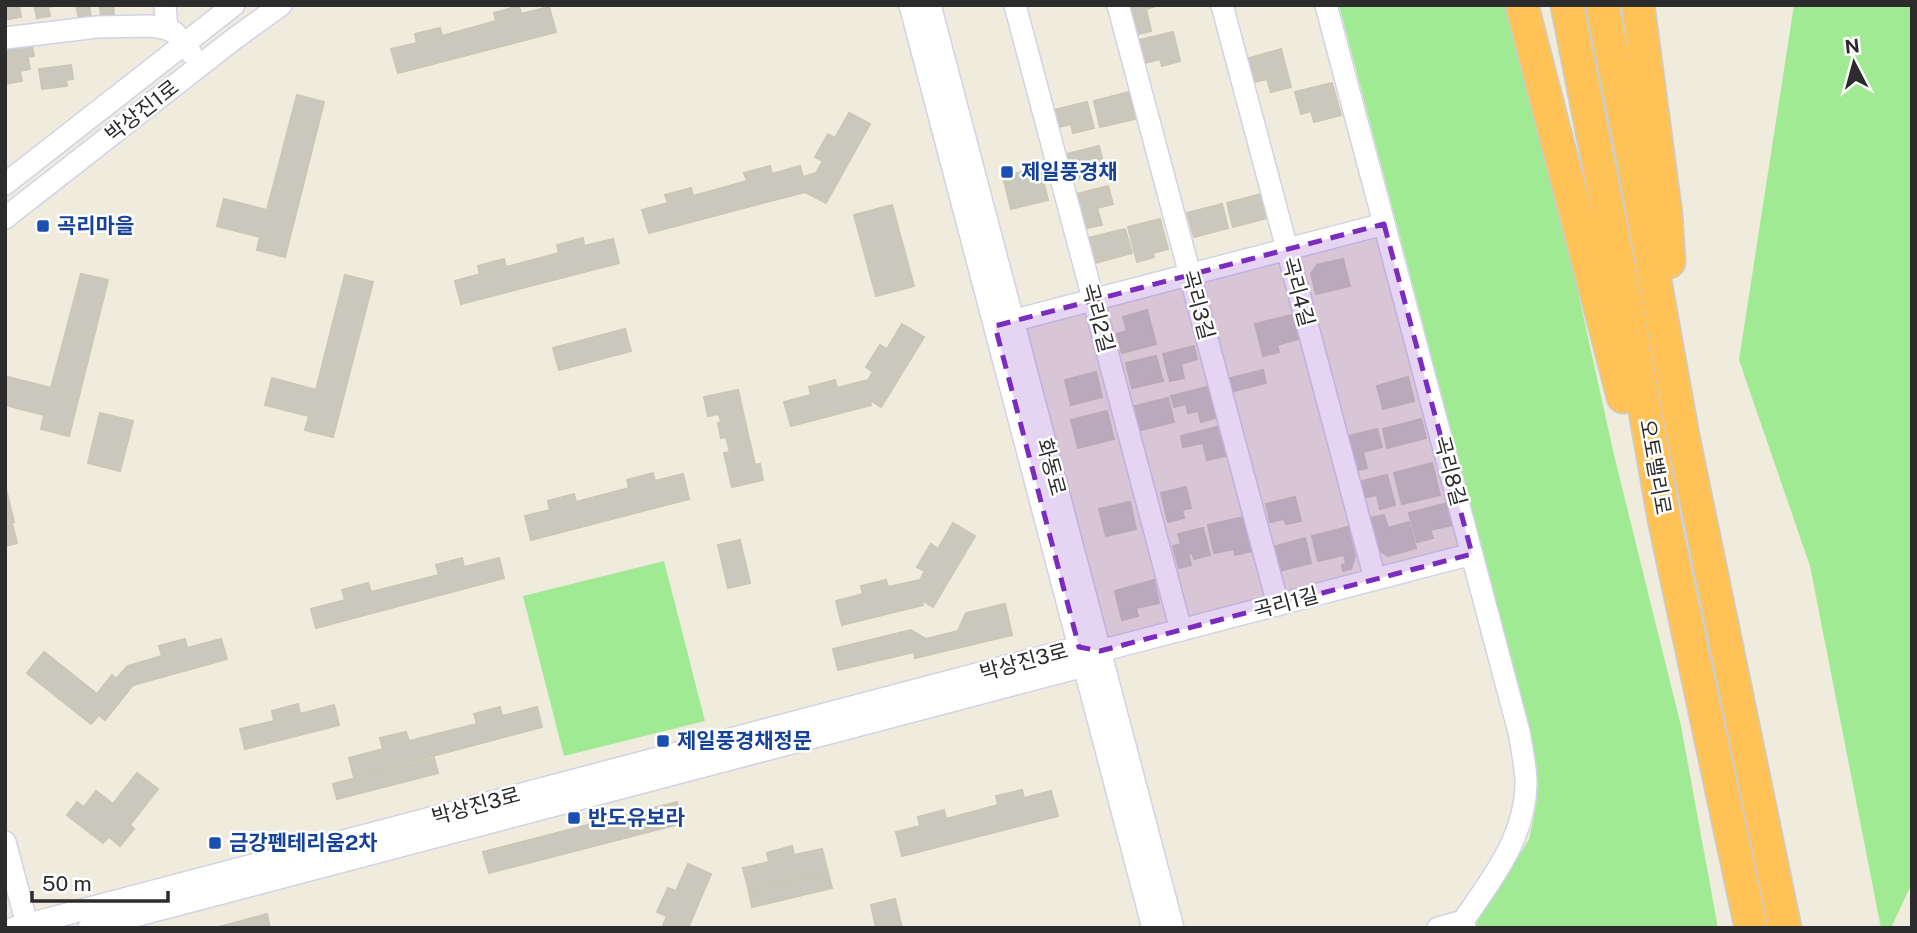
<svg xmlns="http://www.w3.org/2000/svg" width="1917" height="933" viewBox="0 0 1917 933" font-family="'Public Sans','Noto Sans KR',sans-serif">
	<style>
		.green { fill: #a0ea94 }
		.building { fill: #cac7bc; stroke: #cbc7b6; stroke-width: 2 }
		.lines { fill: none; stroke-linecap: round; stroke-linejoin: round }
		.minor-casing { stroke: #d2d2e6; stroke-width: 24 }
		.highway-casing { stroke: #ccc; stroke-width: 35 }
		.minor { stroke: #fff; stroke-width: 21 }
		.highway { stroke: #ffc257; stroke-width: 32 }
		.marked { fill: #7b2cbf; fill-opacity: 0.2; stroke: #7b2cbf; stroke-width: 5; stroke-dasharray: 14 9; stroke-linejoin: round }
		.transit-dot { fill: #1a4fb4; stroke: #fff; stroke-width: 2.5 }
		.labels { text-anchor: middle; stroke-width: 5; stroke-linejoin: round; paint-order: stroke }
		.street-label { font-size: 21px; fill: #2c2c2c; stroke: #fff }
		.transit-label { font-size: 21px; font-weight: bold; fill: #164399; stroke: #fff; text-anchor: start }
	</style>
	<rect width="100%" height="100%" fill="#efebdd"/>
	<!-- green -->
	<g class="green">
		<polygon points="1339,5 1509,5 1561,215 1614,455 1681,726 1718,928 1475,928 1481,910 1500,887 1529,839 1535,812 1538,787 1536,761 1529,726"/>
		<polygon points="1794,5 1912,5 1912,883 1891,928 1881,928 1810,566 1739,360"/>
		<polygon points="664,561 705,721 564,756 523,596"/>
	</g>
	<!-- building -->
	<g class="building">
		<polygon points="5,5 19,5 21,17 8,19 7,14 5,14"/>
		<polygon points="34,5 58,5 48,7 50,16 37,18"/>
		<polygon points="76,5 89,5 91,17 79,19"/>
		<polygon points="100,5 113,5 114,14 101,16"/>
		<polygon points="1131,5 1159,5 1146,9 1151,31 1139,34"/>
		<polygon points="519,6 521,14 549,7 556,32 398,73 391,49 417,43 415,34 440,28 442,36 496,21 494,13"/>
		<polygon points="1173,32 1180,61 1162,66 1160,59 1145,63 1139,40"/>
		<polygon points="32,46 34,56 6,61 5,50"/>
		<polygon points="1281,49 1291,87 1271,92 1267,79 1250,83 1243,60"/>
		<polygon points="28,59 30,69 20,71 22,81 5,84 5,63"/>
		<polygon points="71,65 73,79 66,80 67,86 42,89 39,69"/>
		<polygon points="1332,83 1341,115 1314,122 1311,111 1301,114 1295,92"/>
		<polygon points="1129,92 1135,119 1100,127 1094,101"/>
		<polygon points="297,95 324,102 285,257 257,250 260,237 217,226 224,199 267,210"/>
		<polygon points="1087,102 1094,128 1073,133 1071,124 1059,127 1054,110"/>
		<polygon points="849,113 870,124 826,203 805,192 649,233 642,210 668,203 665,195 691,188 693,196 747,181 744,173 770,166 772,174 800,166 803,177 816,173 823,161 815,157 828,134 835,138"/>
		<polygon points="1099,146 1105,171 1073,180 1067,154"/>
		<polygon points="1040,167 1048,200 1011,209 1003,177"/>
		<polygon points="1108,186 1113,204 1097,208 1102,225 1086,228 1077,194"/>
		<polygon points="1261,194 1267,218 1233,227 1227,203"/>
		<polygon points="1222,204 1228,228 1194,237 1187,213"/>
		<polygon points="892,205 914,286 876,296 854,215"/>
		<polygon points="1160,219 1168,249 1153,253 1154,257 1137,262 1128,227"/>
		<polygon points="1125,229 1132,253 1095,263 1088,238"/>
		<polygon points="583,238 584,246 613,239 619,263 461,304 455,281 480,274 478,266 504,259 506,267 559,253 557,245"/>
		<polygon points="1343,259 1350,286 1316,294 1311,274 1317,265"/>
		<polygon points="81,274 108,280 69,436 41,429 44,415 5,405 5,388 8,377 51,388"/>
		<polygon points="345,275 373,282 333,437 305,430 309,416 265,405 272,378 316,390"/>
		<polygon points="1147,310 1156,344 1122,353 1117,334 1127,331 1123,317"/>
		<polygon points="1292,315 1298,339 1277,345 1279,352 1263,356 1255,324"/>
		<polygon points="902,324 924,337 881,407 870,400 871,405 791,426 784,402 811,395 809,387 835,380 837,388 868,380 873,372 866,367 880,345 887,349"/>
		<polygon points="625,329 631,351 559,370 553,348"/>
		<polygon points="1194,346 1197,359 1181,364 1184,378 1170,381 1163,354"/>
		<polygon points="1156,356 1163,381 1132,388 1126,363"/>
		<polygon points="1263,370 1266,383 1230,392 1227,379"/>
		<polygon points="1096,372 1102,397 1071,405 1065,380"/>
		<polygon points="1408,377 1414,401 1383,409 1377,386"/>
		<polygon points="1207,387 1215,418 1201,422 1198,411 1188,413 1186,404 1174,407 1171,396"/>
		<polygon points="738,390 755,465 760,464 763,480 732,487 724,453 730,452 726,437 721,438 718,423 721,422 719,414 708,416 704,397"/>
		<polygon points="1168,398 1174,422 1141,430 1135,406"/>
		<polygon points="1107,411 1114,439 1078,448 1071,420"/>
		<polygon points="100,413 133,421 120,471 88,463"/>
		<polygon points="1421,419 1426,438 1387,448 1383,429"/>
		<polygon points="1217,427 1225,456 1207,460 1203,443 1183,447 1181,436"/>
		<polygon points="1377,429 1382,447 1363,452 1367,468 1350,472 1341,438"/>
		<polygon points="1432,463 1440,495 1402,504 1394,473"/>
		<polygon points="653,473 655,481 683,474 689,499 531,540 525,516 550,510 548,501 574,494 576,502 629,488 627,480"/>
		<polygon points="1387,475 1395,505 1380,509 1377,495 1358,499 1354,483"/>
		<polygon points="5,485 14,522 12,523 17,543 5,546"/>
		<polygon points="1186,487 1191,508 1182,510 1184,518 1168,522 1161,493"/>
		<polygon points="1295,497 1301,521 1286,524 1284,519 1270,522 1266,504"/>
		<polygon points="1130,502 1136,529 1106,536 1099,509"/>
		<polygon points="1447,503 1452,525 1430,530 1433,538 1417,542 1409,513"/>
		<polygon points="1384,515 1388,528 1409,522 1416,548 1388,556 1379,550 1370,518"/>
		<polygon points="1244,517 1252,551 1235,555 1234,549 1214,553 1208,525"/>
		<polygon points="953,523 975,536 933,607 921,600 923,605 842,625 836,601 863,594 861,586 886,580 888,587 920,580 925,571 917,567 931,544 938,549"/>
		<polygon points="1348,527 1355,557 1351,569 1343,571 1342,565 1346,564 1344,555 1318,561 1312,536"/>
		<polygon points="1203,528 1210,555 1194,559 1192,553 1188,554 1191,565 1179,568 1173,546 1181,544 1178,534"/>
		<polygon points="1305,538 1311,563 1279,571 1273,547"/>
		<polygon points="740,540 750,583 728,588 718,545"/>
		<polygon points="462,558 464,567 499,558 504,578 316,628 311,609 345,600 342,590 368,583 371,592 439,575 436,565"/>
		<polygon points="1154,580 1159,603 1136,608 1138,616 1122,620 1115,591"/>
		<polygon points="1005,604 1012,635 915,658 914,652 838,670 833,649 911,630 926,639 958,631 966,613"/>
		<polygon points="185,639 187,648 221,639 227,659 133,685 105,720 99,715 91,724 27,673 44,652 97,694 112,675 116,679 128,666 162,656 159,646"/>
		<polygon points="298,704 300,714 334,705 339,725 245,749 240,729 274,721 272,711"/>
		<polygon points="500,707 502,716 537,707 542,727 354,777 349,758 383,749 380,738 406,732 409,741 477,724 474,714"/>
		<polygon points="434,758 438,773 337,799 333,784"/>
		<polygon points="137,773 158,789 130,825 134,829 120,846 109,837 103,843 67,815 77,802 84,807 96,791 113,804"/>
		<polygon points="1022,790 1024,798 1051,791 1058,816 902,856 896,832 920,826 918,817 944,810 946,819 998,805 996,796"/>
		<polygon points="677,802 683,823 489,873 483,852"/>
		<polygon points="792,846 794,855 822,849 828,873 749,892 743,868 769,862 767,853"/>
		<polygon points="688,864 711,874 688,928 662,928 667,916 657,912 668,888 676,891"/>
		<polygon points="828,873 832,888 752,907 749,892"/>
		<polygon points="895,899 902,928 876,928 871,905"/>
		<polygon points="267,914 270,928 215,928"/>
	</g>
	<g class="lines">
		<defs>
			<g id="minor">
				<polyline points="165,5 167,29"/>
				<polyline points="910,5 1153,928"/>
				<polyline points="930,5 1173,928"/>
				<polyline points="1015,5 1181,630"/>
				<polyline points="1118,5 1278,605"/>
				<polyline points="1222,5 1375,579"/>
				<path d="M 1326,5 L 1519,732 C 1522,748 1525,764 1526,780 C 1527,835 1492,879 1463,921 L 1465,928"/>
				<polyline points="5,38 97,27 151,26 167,29 175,33 191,53"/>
				<polyline points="5,184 234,5"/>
				<polyline points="5,218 234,39 281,5"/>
				<polyline points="1000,324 1384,224"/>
				<polyline points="5,842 28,928"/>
				<polyline points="14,928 1079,647 1100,651 1472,554"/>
				<polyline points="89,928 1084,666 1100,651"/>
				<polyline points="1438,928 1463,921"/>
			</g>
			<g id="highway">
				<polyline points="1522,5 1623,397"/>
				<polyline points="1567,5 1626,303 1664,519 1751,928"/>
				<polyline points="1602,5 1632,153 1684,441 1785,928"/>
				<polyline points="1638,5 1666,215 1669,262"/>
			</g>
		</defs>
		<!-- minor casing -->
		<use href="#minor" class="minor-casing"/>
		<!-- highway casing -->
		<use href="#highway" class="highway-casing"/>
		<!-- minor -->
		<use href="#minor" class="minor"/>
		<!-- highway -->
		<use href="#highway" class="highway"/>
	</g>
	<!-- marked area -->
	<path class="marked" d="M 1384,224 L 1472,554 L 1100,651 L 1079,647 L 995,326 Z"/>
	<!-- markers -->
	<g class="transit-dot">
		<rect x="1000" y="165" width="14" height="14" rx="3.5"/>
		<rect x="36" y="219" width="14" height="14" rx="3.5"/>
		<rect x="656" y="734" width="14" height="14" rx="3.5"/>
		<rect x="567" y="811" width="14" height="14" rx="3.5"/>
		<rect x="208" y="836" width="14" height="14" rx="3.5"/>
	</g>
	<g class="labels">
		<!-- street labels -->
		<g class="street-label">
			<text transform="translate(142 111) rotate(-38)" y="7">박상진1로</text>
			<text transform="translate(1298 292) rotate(75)" y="7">곡리4길</text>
			<text transform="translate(1198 305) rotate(75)" y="7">곡리3길</text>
			<text transform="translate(1098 318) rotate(75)" y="7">곡리2길</text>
			<text transform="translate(1051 467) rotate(75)" y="7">화동로</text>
			<text transform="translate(1655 467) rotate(80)" y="7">오토밸리로</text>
			<text transform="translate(1450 471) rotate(75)" y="7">곡리8길</text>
			<text transform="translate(1286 603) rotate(-15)" y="7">곡리1길</text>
			<text transform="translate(1024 662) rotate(-15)" y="7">박상진3로</text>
			<text transform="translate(476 806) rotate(-15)" y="7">박상진3로</text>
		</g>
		<!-- transit labels -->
		<g class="transit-label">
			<text x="1021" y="179">제일풍경채</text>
			<text x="57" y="233">곡리마을</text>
			<text x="677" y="748">제일풍경채정문</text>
			<text x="588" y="825">반도유보라</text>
			<text x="229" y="850">금강펜테리움2차</text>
		</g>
	</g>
	<!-- border -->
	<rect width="1917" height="933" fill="none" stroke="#2c2c2c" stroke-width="14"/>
	<!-- north arrow -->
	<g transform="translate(1854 63) rotate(354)" stroke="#ffffff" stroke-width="5" paint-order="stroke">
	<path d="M0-5L12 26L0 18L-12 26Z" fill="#2c2c2c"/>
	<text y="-10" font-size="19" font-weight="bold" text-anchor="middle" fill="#2c2c2c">N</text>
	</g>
	<!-- scale -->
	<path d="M32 891v10h136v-10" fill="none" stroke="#2c2c2c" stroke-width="3.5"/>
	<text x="42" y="891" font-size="21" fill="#2c2c2c" stroke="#ffffff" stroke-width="5" paint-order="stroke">50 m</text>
</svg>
